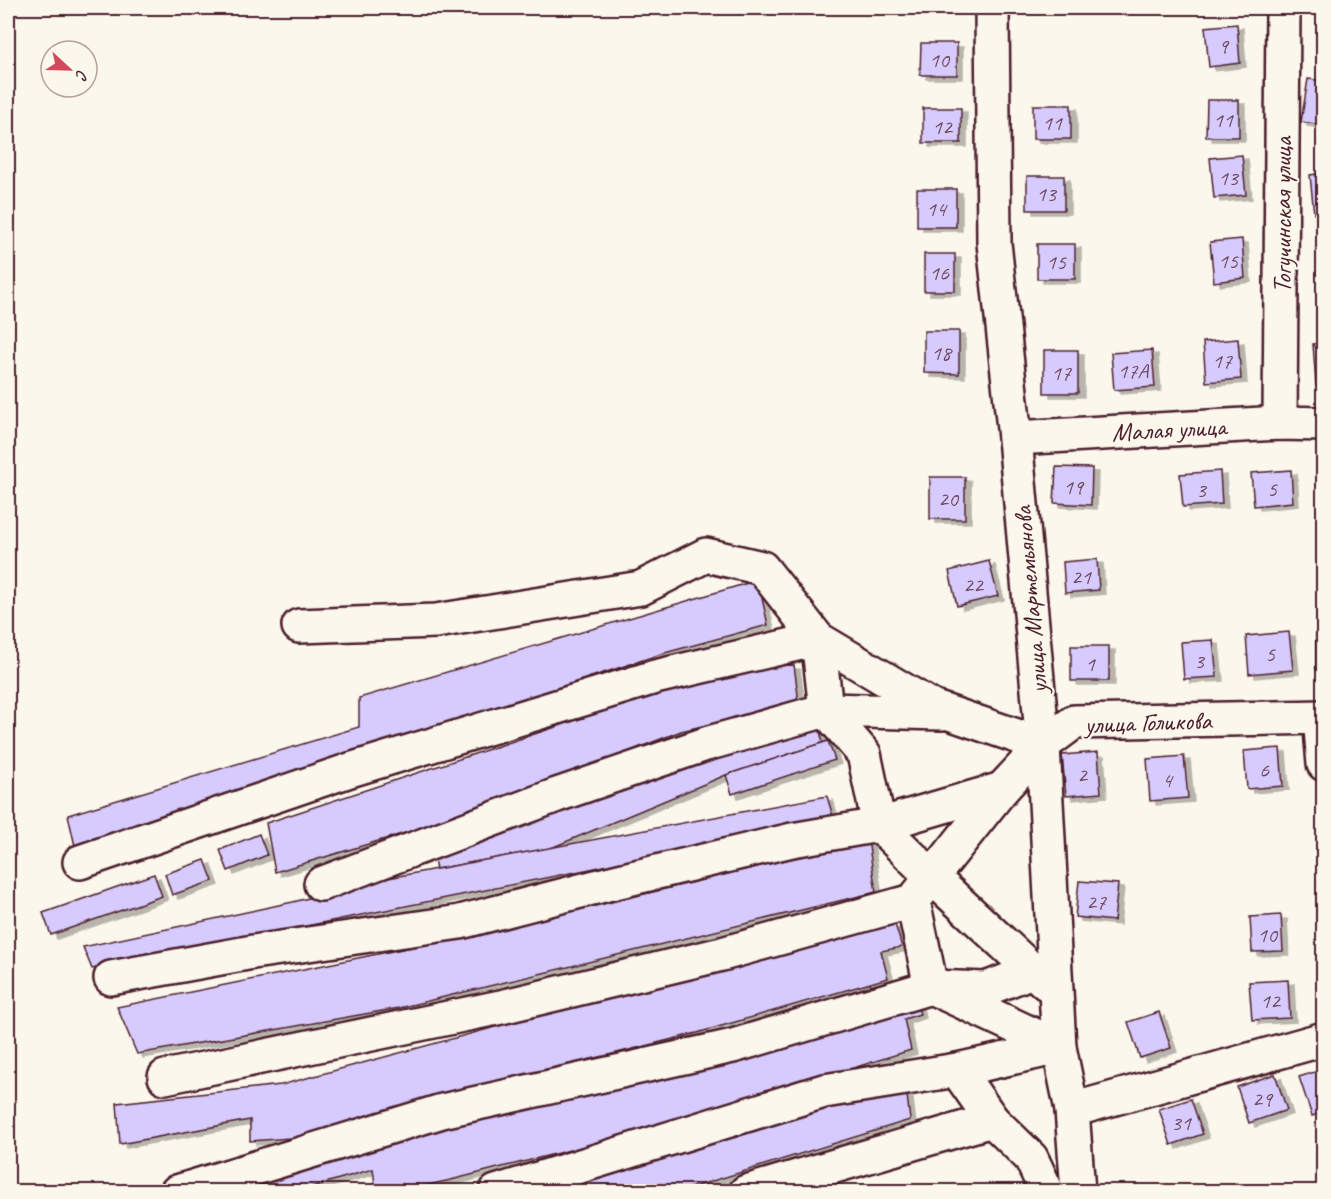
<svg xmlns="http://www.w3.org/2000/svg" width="1331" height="1199" viewBox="0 0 1331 1199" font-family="Caveat,sans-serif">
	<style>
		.building { fill: #d7cbfd; stroke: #4a1f2b; stroke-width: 1.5; filter: url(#shadow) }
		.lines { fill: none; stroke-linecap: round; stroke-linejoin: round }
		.minor-casing { stroke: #4a1f2b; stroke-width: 38 }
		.minor { stroke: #fbf7ec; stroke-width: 33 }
		.labels { text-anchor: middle; stroke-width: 4.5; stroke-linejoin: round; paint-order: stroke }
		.number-label { font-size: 22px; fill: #6d4a60 }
		.street-label { font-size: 26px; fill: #4a1f2b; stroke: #fbf7ec }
	</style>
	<defs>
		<filter id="shadow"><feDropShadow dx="6" dy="4" stdDeviation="0" flood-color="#0004"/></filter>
	</defs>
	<rect width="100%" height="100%" fill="#fbf7ec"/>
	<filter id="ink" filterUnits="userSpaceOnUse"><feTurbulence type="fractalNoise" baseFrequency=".0167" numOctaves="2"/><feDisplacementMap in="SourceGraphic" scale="12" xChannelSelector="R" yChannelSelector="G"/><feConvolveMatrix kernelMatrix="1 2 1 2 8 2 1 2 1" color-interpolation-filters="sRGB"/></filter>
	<g filter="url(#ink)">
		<!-- building -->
		<g class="building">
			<polygon points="1237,24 1240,63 1209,67 1205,27"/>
			<polygon points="921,43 957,43 957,75 920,75"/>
			<polygon points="1308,79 1324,81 1324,125 1301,122"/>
			<polygon points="1207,100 1239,100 1239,137 1206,137"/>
			<rect x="1033" y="105" width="38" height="34"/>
			<rect x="923" y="108" width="38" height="35"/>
			<polygon points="1242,155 1246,195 1214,198 1210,158"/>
			<polygon points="1324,173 1324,213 1314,214 1310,175"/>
			<rect x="1027" y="176" width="37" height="34"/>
			<rect x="917" y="189" width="39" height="38"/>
			<polygon points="1242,239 1245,278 1214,282 1210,242"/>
			<rect x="1037" y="244" width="38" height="35"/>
			<rect x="924" y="254" width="31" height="37"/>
			<polygon points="1319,257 1324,257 1324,297 1323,297"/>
			<polygon points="924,331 959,331 959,374 924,373"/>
			<polygon points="1238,339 1241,379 1206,382 1203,342"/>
			<polygon points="1324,343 1324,385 1316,385 1313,344"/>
			<rect x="1044" y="350" width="34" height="43"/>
			<polygon points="1152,350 1155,387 1114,390 1111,353"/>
			<polygon points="1056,467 1092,468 1091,505 1054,503"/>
			<polygon points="1291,470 1293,502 1254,506 1251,473"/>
			<polygon points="1220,471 1222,504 1183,507 1180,474"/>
			<rect x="930" y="477" width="35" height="42"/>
			<polygon points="1097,559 1099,590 1065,593 1063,562"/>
			<polygon points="989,561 998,596 957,606 949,571"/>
			<polygon points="758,580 768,625 661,654 75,846 68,815 359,727 359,698"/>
			<rect x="1316" y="629" width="8" height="40"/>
			<polygon points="1289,632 1293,670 1249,674 1246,636"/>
			<polygon points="1213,640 1217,677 1184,679 1181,642"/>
			<rect x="1071" y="646" width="38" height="35"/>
			<polygon points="794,665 798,695 795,704 681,731 475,812 275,872 266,823 592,715 697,683 763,666"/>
			<polygon points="817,719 823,743 726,775 551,848 436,869 432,850"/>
			<polygon points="828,741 835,760 732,794 726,775"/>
			<polygon points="1280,748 1283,786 1247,789 1244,751"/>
			<polygon points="1098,752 1101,793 1066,796 1062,755"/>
			<polygon points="1184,756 1188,798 1150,801 1147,759"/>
			<polygon points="827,796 834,820 92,969 83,947 293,902 383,879"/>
			<polygon points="259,834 267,855 228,871 220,850"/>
			<polygon points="868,840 876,892 399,1008 137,1054 117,1007 491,931"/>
			<polygon points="205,860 213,881 172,895 165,874"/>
			<polygon points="154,874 162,896 51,935 43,913"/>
			<polygon points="1079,881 1118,884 1114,921 1075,917"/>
			<polygon points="1281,915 1283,951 1252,952 1250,917"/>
			<polygon points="895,924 902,947 881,951 888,978 697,1033 476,1088 305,1137 250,1141 250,1120 120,1144 117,1103 281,1085 718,967"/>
			<polygon points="1288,980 1290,1018 1252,1020 1249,982"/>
			<polygon points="916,1002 920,1014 904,1019 911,1050 673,1124 451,1180 394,1192 376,1192 373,1169 295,1192 209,1192 379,1145 636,1080"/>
			<polygon points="1159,1012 1171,1048 1140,1058 1128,1022"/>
			<polygon points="1324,1069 1324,1112 1312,1116 1299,1077"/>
			<polygon points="1275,1074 1287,1110 1249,1123 1237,1087"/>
			<polygon points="906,1087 910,1120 677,1192 585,1192 579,1169"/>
			<polygon points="1191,1099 1203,1134 1171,1145 1159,1109"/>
		</g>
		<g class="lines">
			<defs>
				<g id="minor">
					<polyline points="992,8 994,243 1015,438 1043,745 1059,1047 1072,1110 1078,1192"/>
					<polyline points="1280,423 1283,8"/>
					<polyline points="1015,438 1280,423 1324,424"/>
					<polyline points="299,626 436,621 641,588 706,555 762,568 818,639 826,710 864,754 879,825 932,877 913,901 931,987 1059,1047 957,1070 992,1120 1031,1158 1046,1190"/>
					<polyline points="1320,717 1324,764"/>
					<polyline points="80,862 350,770 655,677 818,639 932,707 1043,745"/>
					<polyline points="321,884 557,795 706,744 826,710 942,713"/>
					<polyline points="111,978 253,952 460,922 615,882 792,840 879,825 1002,789"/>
					<polyline points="1046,983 932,877 1002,789 1043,745 1074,722 1324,717"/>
					<polyline points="165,1077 501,1007 722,954 913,901"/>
					<polyline points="1072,1110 1324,1039"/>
					<polyline points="177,1192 442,1111 733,1046 931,987 986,989 1032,971"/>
					<polyline points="496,1192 824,1091 957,1070"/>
					<polyline points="746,1192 992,1120"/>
				</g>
			</defs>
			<!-- minor casing -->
			<use href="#minor" class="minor-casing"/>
			<!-- minor -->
			<use href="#minor" class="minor"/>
		</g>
	</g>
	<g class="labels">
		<!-- number labels -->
		<g class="number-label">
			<text x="1223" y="53">9</text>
			<text x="939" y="67">10</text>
			<text x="1223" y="127">11</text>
			<text x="1052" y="130">11</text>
			<text x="942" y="134">12</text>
			<text x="1228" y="185">13</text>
			<text x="1046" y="201">13</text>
			<text x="936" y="216">14</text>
			<text x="1228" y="268">15</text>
			<text x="1056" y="269">15</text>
			<text x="939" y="280">16</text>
			<text x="941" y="360">18</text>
			<text x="1222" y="368">17</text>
			<text x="1133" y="378">17А</text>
			<text x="1061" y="380">17</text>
			<text x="1073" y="494">19</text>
			<text x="1272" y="496">5</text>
			<text x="1201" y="497">3</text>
			<text x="948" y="506">20</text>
			<text x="1081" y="584">21</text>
			<text x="973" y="592">22</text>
			<text x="1270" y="661">5</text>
			<text x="1199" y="668">3</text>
			<text x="1090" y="671">1</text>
			<text x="1264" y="777">6</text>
			<text x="1082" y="782">2</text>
			<text x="1167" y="787">4</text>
			<text x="1096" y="909">27</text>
			<text x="1267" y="942">10</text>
			<text x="1270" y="1008">12</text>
			<text x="1262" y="1106">29</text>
			<text x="1181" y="1130">31</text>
		</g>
		<!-- street labels -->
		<g class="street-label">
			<text transform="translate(1282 215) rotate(-90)" y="9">Тогучинская улица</text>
			<text transform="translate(1169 429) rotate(-3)" y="9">Малая улица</text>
			<text transform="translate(1030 600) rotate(-95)" y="9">улица Мартемьянова</text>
			<text transform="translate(1148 722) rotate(-2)" y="9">улица Голикова</text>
		</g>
	</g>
	<!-- margin -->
	<rect width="1331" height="1199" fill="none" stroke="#fbf7ec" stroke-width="30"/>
	<rect x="15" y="15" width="1301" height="1169" fill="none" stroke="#4a1f2b" stroke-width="2" filter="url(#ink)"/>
	<!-- north arrow -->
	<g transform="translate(69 69) rotate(112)"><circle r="28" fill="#fbf7ec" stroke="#b4a19f" stroke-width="1.5"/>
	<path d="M0-4.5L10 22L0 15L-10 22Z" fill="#d1495b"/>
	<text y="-9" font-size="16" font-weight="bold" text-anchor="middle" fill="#4a1f2b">С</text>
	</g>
</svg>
